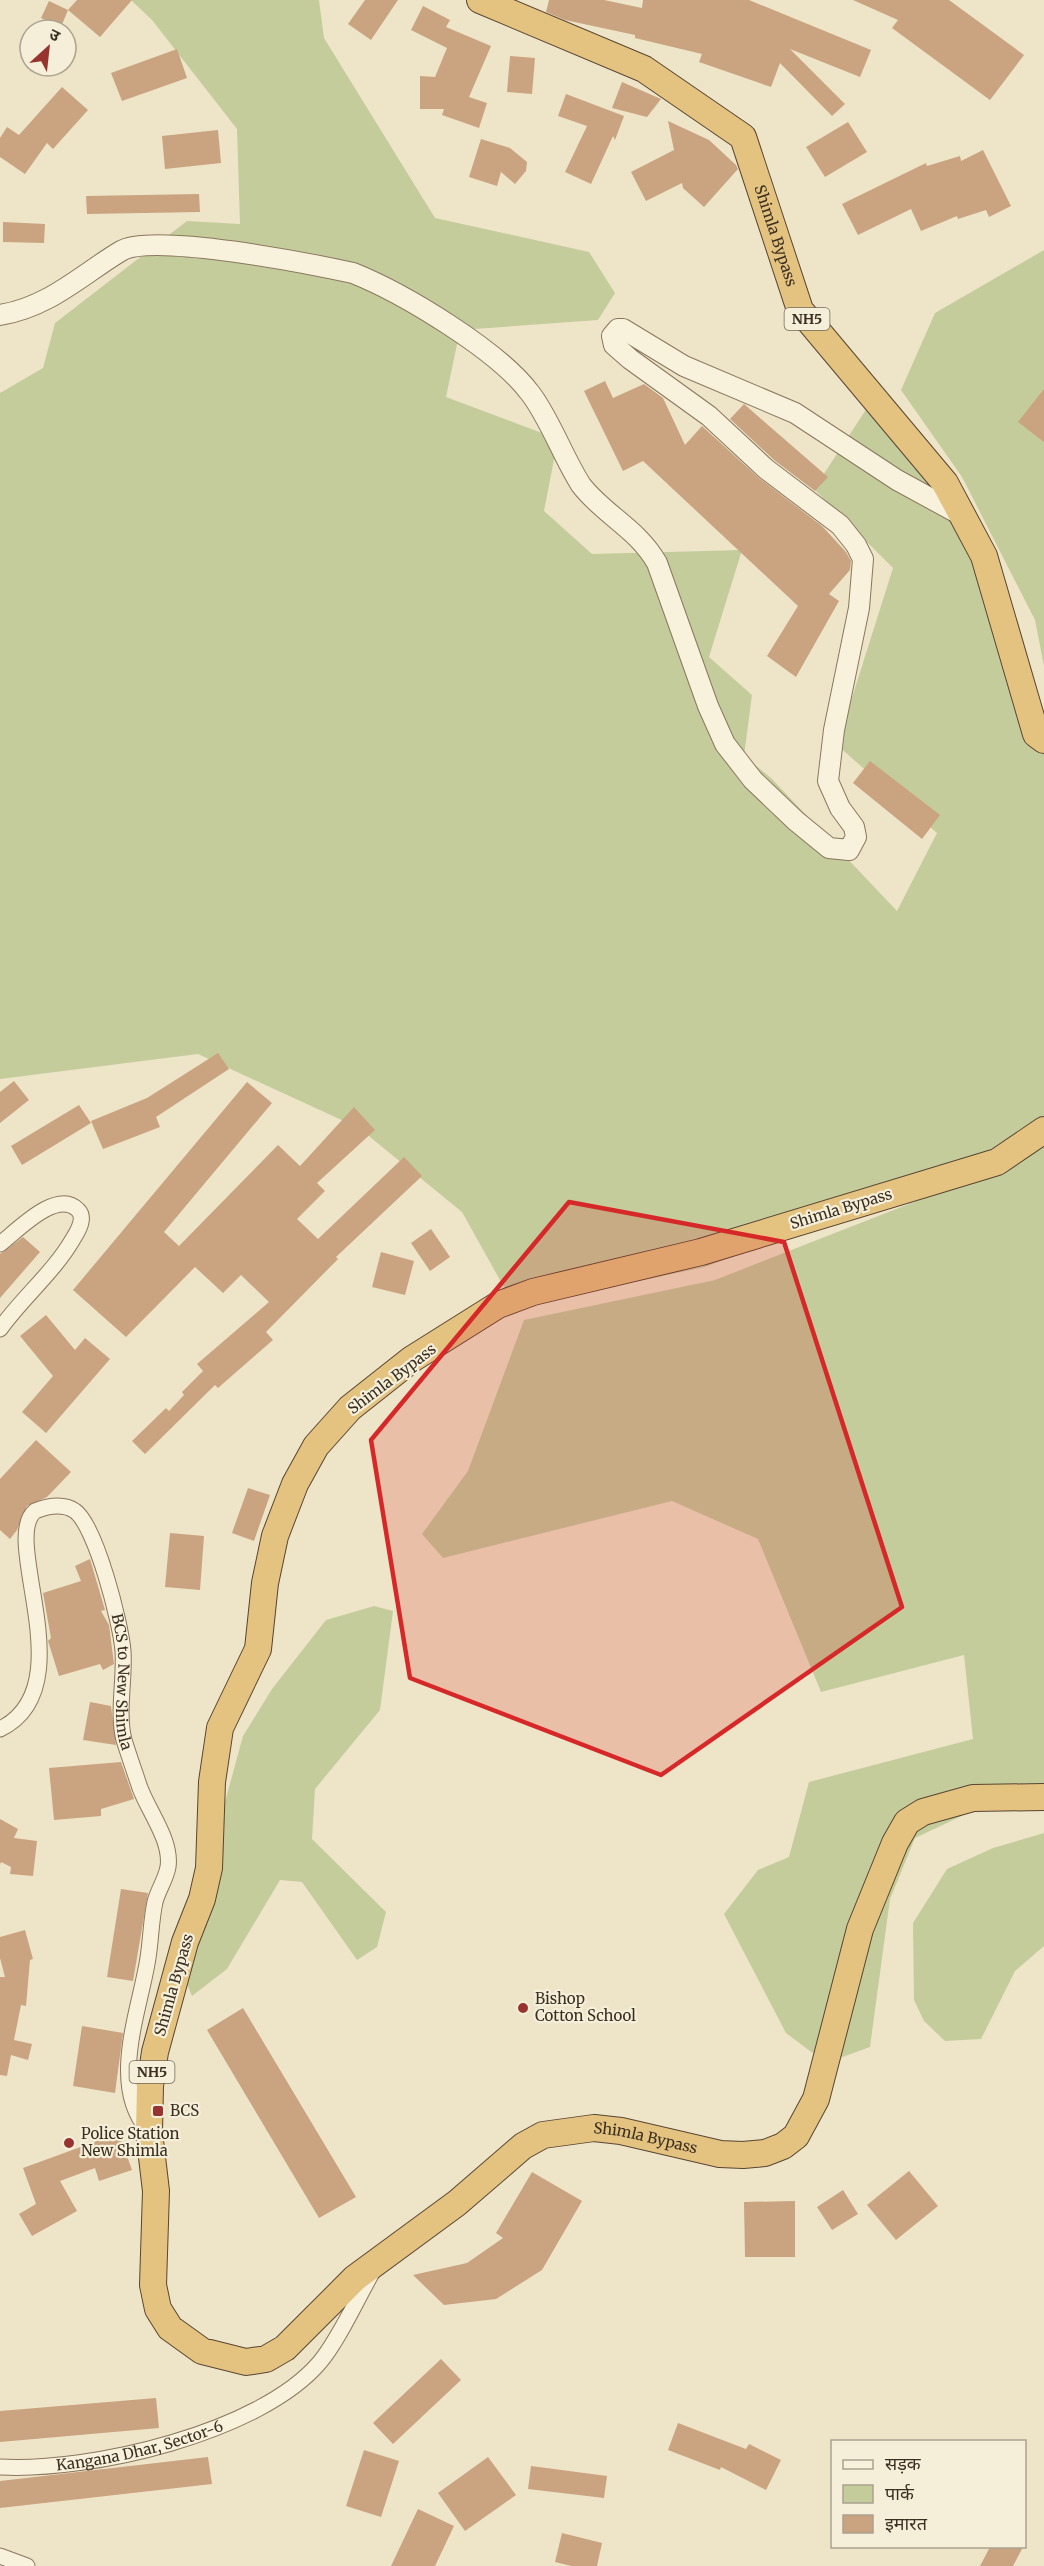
<svg xmlns="http://www.w3.org/2000/svg" width="1044" height="2566" viewBox="0 0 1044 2566" font-family="Merriweather,'Noto Sans Devanagari',serif">
	<style>
		.green { fill: #c4cc9c }
		.building { fill: #caa380 }
		.lines { fill: none; stroke-linecap: round; stroke-linejoin: round }
		.minor-casing { stroke: #89775e; stroke-width: 17 }
		.tertiary-casing { stroke: #89775e; stroke-width: 22 }
		.trunk-casing { stroke: #584532; stroke-width: 28 }
		.minor { stroke: #f8f1dc; stroke-width: 15 }
		.tertiary { stroke: #f8f1dc; stroke-width: 20 }
		.trunk { stroke: #e4c280; stroke-width: 26 }
		.marked { fill: #d62828; fill-opacity: 0.2; stroke: #d62828; stroke-width: 4.5; stroke-linejoin: round }
		.poi-dot { fill: #97342f; stroke: #f5eed8; stroke-width: 2 }
		.labels { text-anchor: middle; stroke-width: 4.5; stroke-linejoin: round; paint-order: stroke }
		.shield { fill: #f5eed8; stroke: #726858; stroke-width: 1.5 }
		.shield-label { font-size: 14px; font-weight: bold; fill: #3a2f21 }
		.street-label { font-size: 15px; fill: #3a2f21; stroke: #f5eed8 }
		.poi-label { font-size: 15px; fill: #3a2f21; stroke: #f5eed8; text-anchor: start }
	</style>
	<rect width="100%" height="100%" fill="#eee5c9"/>
	<!-- green -->
	<g class="green">
		<polygon points="131,0 319,0 324,38 435,218 589,252 615,293 598,320 460,330 446,397 558,439 544,511 592,554 742,550 709,657 752,695 744,756 771,778 897,911 937,833 837,745 893,568 814,489 867,408 942,486 980,558 1044,746 1044,1125 994,1158 705,1267 515,1307 462,1212 359,1128 198,1054 0,1079 0,393 43,368 55,323 187,221 240,224 237,129 152,20"/>
		<polygon points="1044,250 1044,666 1035,620 962,477 901,390 935,313"/>
		<polygon points="1044,1138 1044,1802 968,1813 915,1838 890,1899 870,2047 826,2063 786,2033 724,1914 758,1870 789,1857 809,1782 973,1739 964,1655 821,1692 758,1539 672,1501 443,1558 422,1534 468,1471 524,1320 715,1280 1001,1168"/>
		<polygon points="374,1606 393,1611 380,1710 315,1789 312,1839 386,1912 377,1947 357,1960 302,1882 280,1880 227,1969 192,1996 180,1967 243,1736 272,1689 326,1620"/>
		<polygon points="1044,1833 1044,1946 1015,1971 981,2039 945,2041 924,2021 914,2000 913,1923 947,1869 993,1848"/>
	</g>
	<!-- building -->
	<g class="building">
		<polygon points="77,0 132,0 100,37 68,10"/>
		<polygon points="365,0 398,0 371,40 348,24"/>
		<polygon points="549,0 604,0 642,8 643,0 749,0 871,50 860,77 790,49 845,104 832,116 780,63 771,87 699,62 702,54 635,38 635,35 565,20 546,12"/>
		<polygon points="853,0 949,0 1024,55 990,100 892,28 898,20"/>
		<polygon points="49,1 68,10 61,27 41,18"/>
		<polygon points="423,6 450,20 446,27 491,46 469,97 487,103 479,128 442,115 444,109 420,109 420,76 435,77 447,48 411,30"/>
		<polygon points="177,49 187,78 122,101 111,73"/>
		<polygon points="510,56 535,58 532,94 507,92"/>
		<polygon points="622,82 661,99 647,117 612,108"/>
		<polygon points="62,87 88,110 53,149 47,143 25,174 0,157 0,138 7,127 19,135"/>
		<polygon points="566,94 624,116 615,140 613,136 591,184 565,172 587,126 558,116"/>
		<polygon points="668,121 709,140 736,165 738,169 704,207 683,188 682,183 646,201 631,172 674,150"/>
		<polygon points="848,122 867,152 825,177 806,147"/>
		<polygon points="218,130 221,163 165,169 162,136"/>
		<polygon points="481,139 510,148 527,162 526,171 515,184 501,172 497,186 469,177"/>
		<polygon points="983,150 1011,206 989,217 986,210 958,219 957,216 921,231 911,209 858,235 842,204 926,163 927,166 960,156 961,161"/>
		<polygon points="199,194 200,212 87,214 86,196"/>
		<polygon points="3,222 45,224 44,243 3,242"/>
		<polygon points="605,381 613,398 644,384 663,398 685,445 702,426 759,478 822,526 846,552 851,561 850,570 829,594 839,601 796,677 767,656 798,606 643,461 623,471 584,391"/>
		<polygon points="1044,389 1044,442 1018,422"/>
		<polygon points="744,404 828,477 815,491 774,460 730,419"/>
		<polygon points="870,761 940,815 922,839 853,783"/>
		<polygon points="218,1053 229,1069 156,1117 160,1127 103,1149 91,1121 147,1098"/>
		<polygon points="14,1081 29,1100 0,1123 0,1092"/>
		<polygon points="247,1082 272,1103 164,1232 179,1246 278,1145 300,1166 354,1107 375,1130 317,1183 325,1191 297,1219 318,1239 404,1157 422,1176 336,1257 338,1259 266,1332 273,1340 218,1388 215,1385 145,1454 132,1441 166,1408 169,1411 184,1395 182,1392 203,1371 197,1364 269,1302 241,1275 223,1293 195,1267 126,1337 73,1290"/>
		<polygon points="79,1105 91,1123 22,1165 11,1146"/>
		<polygon points="431,1229 450,1257 430,1271 411,1243"/>
		<polygon points="23,1237 40,1252 0,1298 0,1254"/>
		<polygon points="381,1252 414,1261 405,1295 372,1287"/>
		<polygon points="46,1315 75,1350 85,1338 110,1359 46,1433 22,1412 53,1376 20,1336"/>
		<polygon points="36,1440 71,1472 47,1497 27,1506 17,1530 10,1539 0,1530 0,1479"/>
		<polygon points="248,1488 270,1495 254,1541 232,1533"/>
		<polygon points="170,1533 204,1536 200,1590 165,1587"/>
		<polygon points="90,1559 105,1610 101,1611 109,1625 114,1664 103,1670 100,1664 59,1676 48,1641 51,1638 43,1593 81,1581 75,1566"/>
		<polygon points="90,1702 111,1706 116,1745 83,1740"/>
		<polygon points="121,1762 134,1799 101,1809 101,1816 54,1820 49,1768"/>
		<polygon points="0,1819 18,1829 14,1838 37,1841 33,1876 10,1874 11,1867 1,1862 0,1865"/>
		<polygon points="121,1889 148,1893 133,1981 107,1977"/>
		<polygon points="25,1930 33,1959 30,1960 26,2006 21,2005 14,2040 32,2044 28,2060 11,2055 7,2076 0,2075 0,1977 5,1977 0,1958 0,1937"/>
		<polygon points="243,2008 356,2197 319,2218 207,2030"/>
		<polygon points="82,2026 123,2033 115,2093 73,2086"/>
		<polygon points="119,2133 132,2170 99,2181 95,2168 60,2181 77,2211 32,2236 19,2214 36,2204 23,2168"/>
		<polygon points="909,2171 938,2206 896,2240 867,2205"/>
		<polygon points="532,2172 582,2201 542,2270 496,2299 444,2305 413,2275 467,2263 503,2238 496,2233"/>
		<polygon points="843,2190 858,2214 832,2230 817,2207"/>
		<polygon points="795,2201 795,2257 745,2257 744,2202"/>
		<polygon points="441,2359 461,2380 393,2444 373,2423"/>
		<polygon points="156,2398 159,2428 0,2442 0,2411"/>
		<polygon points="678,2423 746,2449 749,2444 781,2460 766,2490 721,2467 720,2470 668,2450"/>
		<polygon points="364,2450 399,2461 381,2517 346,2506"/>
		<polygon points="208,2457 212,2484 0,2508 0,2481"/>
		<polygon points="488,2457 516,2495 465,2531 438,2493"/>
		<polygon points="531,2466 607,2476 604,2498 528,2489"/>
		<polygon points="418,2509 454,2526 435,2566 391,2566"/>
		<polygon points="562,2533 602,2543 597,2566 571,2566 555,2562"/>
		<polygon points="990,2547 1023,2547 1013,2566 980,2566"/>
	</g>
	<g class="lines">
		<defs>
			<g id="minor">
				<path d="M 0,1244 C 17,1231 57,1188 78,1210 C 86,1218 78,1231 73,1239 C 54,1272 22,1298 0,1329"/>
				<path id="s1" d="M 0,1729 C 85,1688 0,1540 35,1511 C 48,1506 63,1503 75,1511 C 96,1526 121,1624 123,1651 C 125,1679 117,1712 124,1740 C 129,1756 135,1773 140,1788 C 149,1812 172,1841 168,1867 C 166,1879 158,1890 155,1902 C 151,1920 151,1939 148,1958 C 140,2010 109,2083 147,2129"/>
				<path id="s2" d="M 0,2467 C 90,2472 260,2433 320,2362 C 338,2341 358,2297 373,2271"/>
				<polyline points="0,2556 27,2566"/>
			</g>
			<path id="tertiary" d="M 0,315 C 49,307 81,275 121,251 C 152,232 312,264 353,273 C 403,293 498,350 530,393 C 549,417 563,457 581,485 C 604,515 637,528 657,563 L 708,706 L 725,744 L 753,780 L 796,821 L 829,848 L 849,850 L 856,837 L 854,827 L 840,808 L 828,781 L 834,730 L 859,608 L 863,559 L 856,545 L 840,525 L 766,469 L 709,416 L 630,359 L 614,345 L 612,336 L 618,329 L 623,329 L 684,366 L 795,413 L 897,480 L 963,516"/>
			<g id="trunk">
				<path id="s3" d="M 480,0 L 644,69 L 743,137 L 800,310 L 945,483 L 984,556 L 1036,734 L 1044,740"/>
				<path id="s4" d="M 1044,1130 L 997,1162 L 701,1252 L 533,1292 L 498,1305 L 412,1359 L 350,1408 L 316,1446 L 295,1484 L 275,1536 L 265,1583 L 258,1649 L 220,1728 L 212,1782 L 209,1868 L 202,1899 L 185,1942 L 155,2052 L 150,2086 L 149,2132 L 156,2191 L 153,2285 L 158,2309 L 170,2328 L 202,2351 L 246,2362 L 266,2359 L 285,2348 L 355,2278 L 457,2203 L 523,2146 L 543,2135 L 594,2128 L 621,2131 L 720,2154 L 743,2155 L 765,2153 L 783,2146 L 796,2136 L 816,2099 L 860,1929 L 895,1843 L 907,1822 L 923,1812 L 973,1798 L 1044,1797"/>
			</g>
		</defs>
		<!-- minor casing -->
		<use href="#minor" class="minor-casing"/>
		<!-- tertiary casing -->
		<use href="#tertiary" class="tertiary-casing"/>
		<!-- trunk casing -->
		<use href="#trunk" class="trunk-casing"/>
		<!-- minor -->
		<use href="#minor" class="minor"/>
		<!-- tertiary -->
		<use href="#tertiary" class="tertiary"/>
		<!-- trunk -->
		<use href="#trunk" class="trunk"/>
	</g>
	<!-- marked area -->
	<path class="marked" d="M 569,1202 L 784,1242 L 902,1607 L 661,1775 L 410,1678 L 371,1440 Z"/>
	<!-- markers -->
	<g class="poi-dot">
		<circle cx="523" cy="2008" r="6"/>
		<rect x="152" y="2105" width="12" height="12" rx="3"/>
		<circle cx="69" cy="2143" r="6"/>
	</g>
	<g class="labels">
		<!-- shield labels -->
		<g class="shield">
			<rect x="784.5" y="308" width="45" height="22" rx="4.5"/>
			<rect x="129.5" y="2061" width="45" height="22" rx="4.5"/>
		</g>
		<g class="shield-label">
			<text x="807" y="324">NH5</text>
			<text x="152" y="2077">NH5</text>
		</g>
		<!-- street labels -->
		<g class="street-label">
			<text dy="5" stroke="none"><textPath href="#s3" startOffset="402">Shimla Bypass</textPath></text>
			<text transform="translate(841 1209) rotate(-17)" y="5">Shimla Bypass</text>
			<text transform="translate(392 1379) rotate(-37)" y="5">Shimla Bypass</text>
			<text dy="5" stroke="none"><textPath href="#s1" startOffset="458">BCS to New Shimla</textPath></text>
			<text transform="translate(174 1985) rotate(-74)" y="5">Shimla Bypass</text>
			<text dy="5" stroke="none"><textPath href="#s4" startOffset="2289">Shimla Bypass</textPath></text>
			<text dy="5" stroke="none"><textPath href="#s2" startOffset="142">Kangana Dhar, Sector-6</textPath></text>
		</g>
		<!-- poi labels -->
		<g class="poi-label">
			<text x="535" y="2004">Bishop<tspan x="535" dy="17">Cotton School</tspan></text>
			<text x="170" y="2116">BCS</text>
			<text x="81" y="2139">Police Station<tspan x="81" dy="17">New Shimla</tspan></text>
		</g>
	</g>
	<!-- legend -->
	<rect x="831" y="2440" width="195" height="108" fill="#f5eed8" stroke="#aaa28f" stroke-width="1.5"/>
	<rect x="843" y="2460" width="30" height="9" fill="#f8f1dc" stroke="#aaa28f" stroke-width="1.5"/>
	<text x="885" y="2470" font-size="18" fill="#3a2f21">सड़क</text>
	<rect x="843" y="2485" width="30" height="18" fill="#c4cc9c" stroke="#aaa28f" stroke-width="1.5"/>
	<text x="885" y="2500" font-size="18" fill="#3a2f21">पार्क</text>
	<rect x="843" y="2515" width="30" height="18" fill="#caa380" stroke="#aaa28f" stroke-width="1.5"/>
	<text x="885" y="2530" font-size="18" fill="#3a2f21">इमारत</text>
	<!-- north arrow -->
	<g transform="translate(48 48) rotate(27)"><circle r="28" fill="#f5eed8" stroke="#aaa28f" stroke-width="1.5"/>
	<path d="M0-4.5L10 22L0 15L-10 22Z" fill="#97342f"/>
	<text y="-9" font-size="16" font-weight="bold" text-anchor="middle" fill="#3a2f21">उ</text>
	</g>
</svg>
